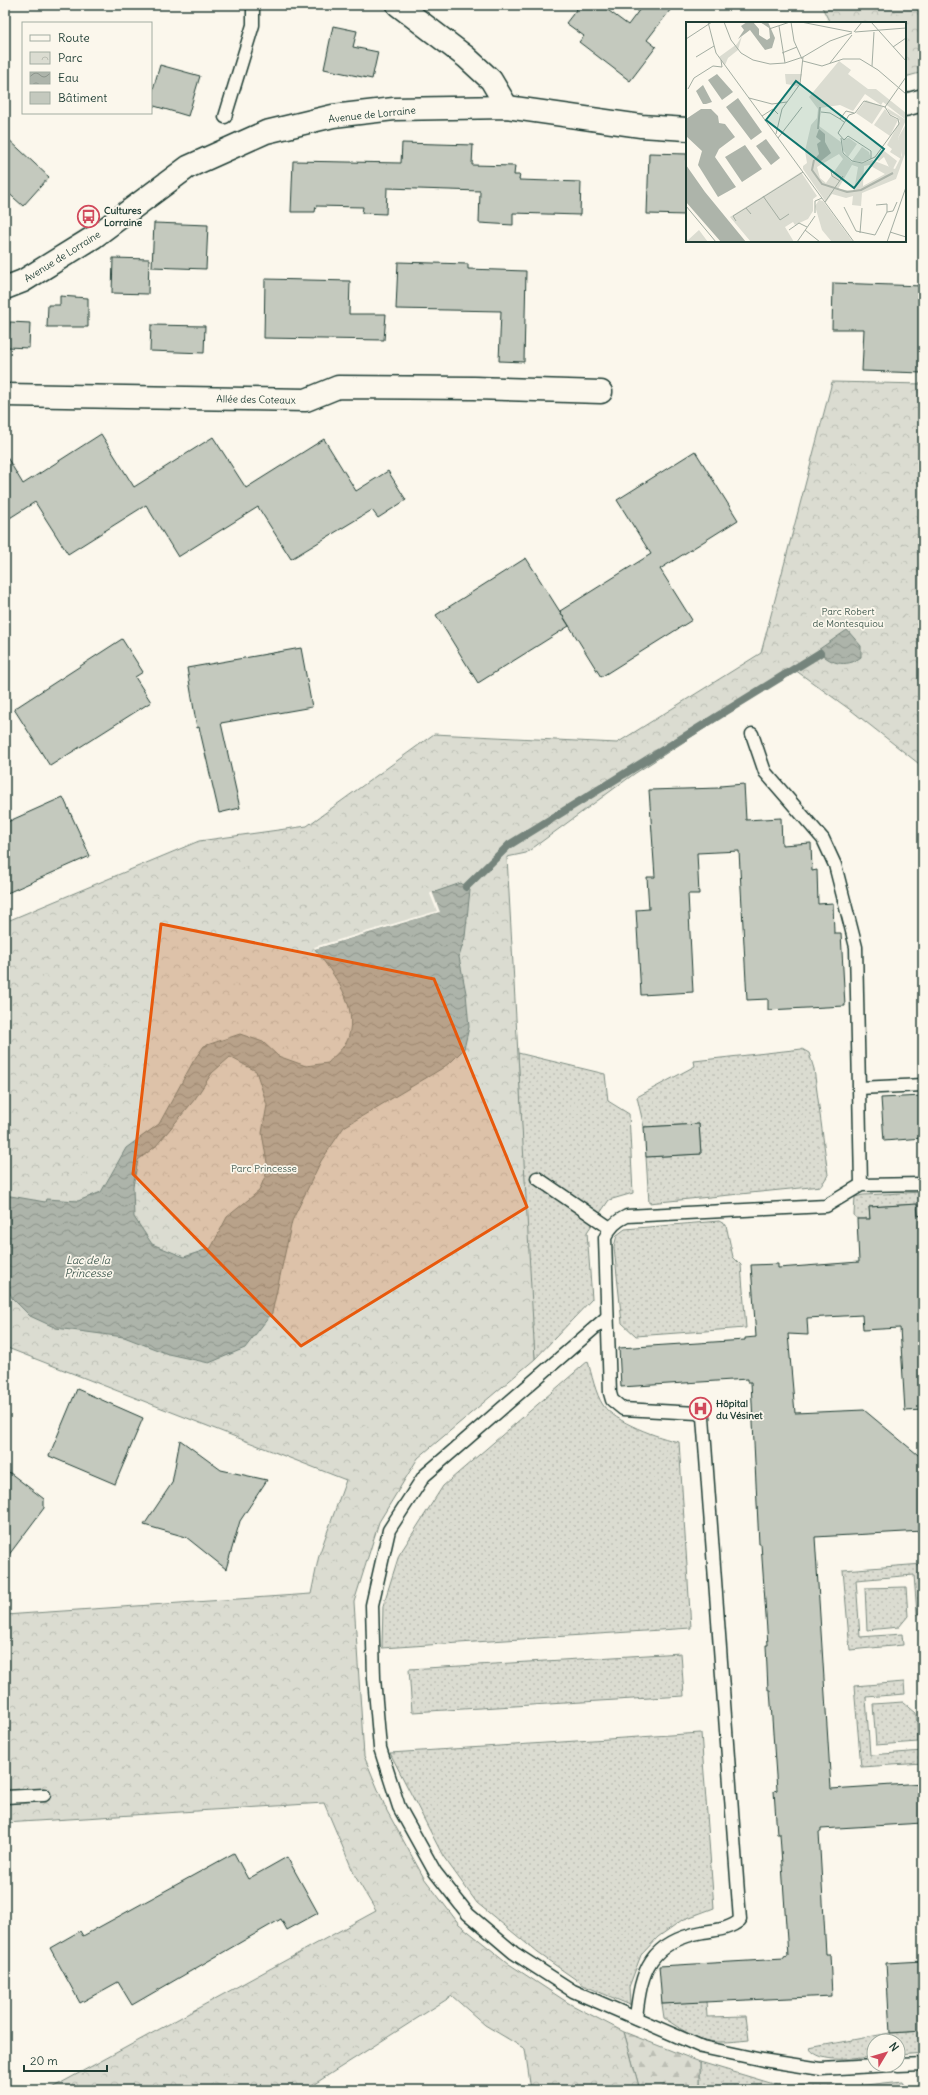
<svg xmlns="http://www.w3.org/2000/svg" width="928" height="2095" viewBox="0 0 928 2095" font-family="Delius,sans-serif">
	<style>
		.grass { fill: url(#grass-dots); stroke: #7d8c82 }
		.forest { fill: url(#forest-firs); stroke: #7d8c82 }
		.park { fill: url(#park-crowns); stroke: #7d8c82 }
		.water { fill: url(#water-waves); stroke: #74847b; fill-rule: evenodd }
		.pier { fill: #fbf7ec }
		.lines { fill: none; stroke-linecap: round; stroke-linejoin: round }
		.stream { stroke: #74847b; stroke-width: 8 }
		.building { fill: #c4c9be; stroke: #1f3d34 }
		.service-casing { stroke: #1f3d34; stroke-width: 15 }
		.minor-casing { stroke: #1f3d34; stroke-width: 25 }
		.service { stroke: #fbf7ec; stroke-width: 12 }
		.minor { stroke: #fbf7ec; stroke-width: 22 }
		.marked { fill: #e8590c; fill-opacity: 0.2; stroke: #e8590c; stroke-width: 3; stroke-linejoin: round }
		.labels { text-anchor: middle; stroke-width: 3.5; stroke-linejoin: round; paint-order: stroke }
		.street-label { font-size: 10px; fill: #1f3d34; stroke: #fbf7ec }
		.poi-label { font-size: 10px; font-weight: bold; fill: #1f3d34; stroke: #fbf7ec; text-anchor: start }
		.park-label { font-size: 10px; fill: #455d53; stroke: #fbf7ec }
		.water-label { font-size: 11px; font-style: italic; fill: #425b52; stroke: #fbf7ec }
		.inset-river { fill: none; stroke: #adb4aa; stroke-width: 2 }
		.inset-road { fill: none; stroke: #a3ada2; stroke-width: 1 }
		.view { fill: #0f766e; fill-opacity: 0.15; stroke: #0f766e; stroke-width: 2 }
		.inset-edge { fill: none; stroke: #1f3d34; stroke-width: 2 }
	</style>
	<defs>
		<pattern id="grass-dots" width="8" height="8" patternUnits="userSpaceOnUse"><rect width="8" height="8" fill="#dbdcd1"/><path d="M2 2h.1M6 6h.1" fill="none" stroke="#bcbeb4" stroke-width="1.8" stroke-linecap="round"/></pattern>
		<pattern id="forest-firs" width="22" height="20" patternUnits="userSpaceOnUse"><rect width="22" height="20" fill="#dbdcd1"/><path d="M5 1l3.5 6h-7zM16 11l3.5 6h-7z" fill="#bcbeb4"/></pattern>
		<pattern id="park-crowns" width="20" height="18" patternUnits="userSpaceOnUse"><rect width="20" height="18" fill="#dbdcd1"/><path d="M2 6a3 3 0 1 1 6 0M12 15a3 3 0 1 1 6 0" fill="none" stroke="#bcbeb4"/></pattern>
		<pattern id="water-waves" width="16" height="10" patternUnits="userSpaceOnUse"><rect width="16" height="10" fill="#adb4aa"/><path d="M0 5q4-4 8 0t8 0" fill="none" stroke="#8c948b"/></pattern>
	</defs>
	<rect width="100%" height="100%" fill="#fbf7ec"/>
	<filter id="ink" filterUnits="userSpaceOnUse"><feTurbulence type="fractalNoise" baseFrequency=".025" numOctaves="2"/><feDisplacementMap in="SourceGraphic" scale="8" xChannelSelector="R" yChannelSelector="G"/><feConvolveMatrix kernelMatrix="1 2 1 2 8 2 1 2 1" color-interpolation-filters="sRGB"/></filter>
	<g filter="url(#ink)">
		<!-- grass -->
		<g class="grass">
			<polygon points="802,1049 809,1053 814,1069 828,1175 821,1186 649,1203 646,1157 701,1154 699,1124 644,1127 637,1097 695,1066 694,1061"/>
			<polygon points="518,1053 605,1074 608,1101 629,1114 633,1193 609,1200 587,1232 592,1299 535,1359 529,1279"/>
			<polygon points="923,1192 923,1215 918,1216 917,1204 869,1207 870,1219 857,1219 854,1215 855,1197 863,1195"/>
			<polygon points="719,1221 726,1225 733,1257 741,1265 746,1328 636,1336 622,1323 614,1247 617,1235 625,1229"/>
			<path d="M 588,1361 C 591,1373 596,1395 603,1405 C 614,1422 659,1438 679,1442 L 691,1628 L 382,1648 L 383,1606 L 399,1555 L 443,1486 Z"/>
			<polygon points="923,1564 923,1614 917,1614 914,1575 856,1580 860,1637 902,1634 903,1645 850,1650 843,1570"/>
			<polygon points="906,1587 908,1616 899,1627 867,1630 865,1588"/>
			<polygon points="681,1653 684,1696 412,1712 409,1669"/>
			<polygon points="904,1682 905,1694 866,1697 870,1755 923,1751 923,1763 861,1767 854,1686"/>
			<polygon points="903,1702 916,1713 918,1742 876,1745 873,1704"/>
			<polygon points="701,1733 714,1908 682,1920 658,1937 641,1955 629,1987 630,2005 585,1986 538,1953 477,1903 443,1856 390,1753"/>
			<path d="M 706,2001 L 707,2017 L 746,2016 L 749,2040 C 706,2045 700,2042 664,2018 L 662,2004 Z"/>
			<path d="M 923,2031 L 923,2053 L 898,2055 L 898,2041 L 874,2041 L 874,2057 C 855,2058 821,2065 809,2048 L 890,2033 Z"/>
			<polygon points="700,2062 777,2085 856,2086 903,2081 908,2090 700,2090"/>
		</g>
		<!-- forest -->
		<polygon class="forest" points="624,2032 700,2062 700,2090 640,2090"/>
		<!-- park -->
		<g class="park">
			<polygon points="821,5 923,5 923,72 905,77 905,23 830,23"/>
			<polygon points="832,382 923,384 923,767 852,711 795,670 634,774 526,853 507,857 535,1359 418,1458 379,1522 354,1602 364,1756 387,1811 424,1878 459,1924 509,1964 570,2004 624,2032 640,2090 531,2090 525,2049 485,2025 452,1996 305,2090 48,2090 376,1911 355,1876 324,1803 5,1823 5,1615 311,1594 319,1555 346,1480 5,1347 5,922 199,841 307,826 434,734 617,743 761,653"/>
		</g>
		<!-- water -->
		<g class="water">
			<path d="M 847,630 L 861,646 L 861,657 C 846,669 828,663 818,650 Z"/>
			<path d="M 461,883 L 470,890 L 465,937 L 459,957 L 466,993 L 469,1027 L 464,1049 L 452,1061 L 441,1069 L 344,1127 L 321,1161 L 292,1221 L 272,1313 L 245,1348 L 209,1363 L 168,1354 L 124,1337 L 56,1328 L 30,1316 L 12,1298 L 5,1282 L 5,1195 L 45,1202 L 46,1199 L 78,1201 L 101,1192 L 126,1148 L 159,1124 L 194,1060 L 204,1046 L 240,1034 L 263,1042 L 278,1056 L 306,1066 L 328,1063 C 334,1056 345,1047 348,1039 C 359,1003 334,976 315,949 L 439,912 L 432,893 ZM 230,1057 L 256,1071 L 267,1105 L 262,1133 L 268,1169 L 259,1191 L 227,1217 L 211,1248 L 184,1257 L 152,1244 L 134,1217 L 133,1186 L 138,1160 L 156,1146 L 195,1099 L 212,1073 Z"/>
		</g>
		<!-- pier -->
		<polygon class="pier" points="432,891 440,912 315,949 314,947 437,911 430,894"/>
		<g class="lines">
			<!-- stream -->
			<polyline class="stream" points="466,887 509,845 820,653"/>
		</g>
		<!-- building -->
		<g class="building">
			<polygon points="580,5 601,5 628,25 643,5 674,5 647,40 656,47 630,81 579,42 584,36 566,23"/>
			<polygon points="333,26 357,31 353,47 378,52 372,79 324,69"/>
			<polygon points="160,65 200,76 188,116 151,105 151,96"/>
			<polygon points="5,136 49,177 23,206 5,190"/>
			<polygon points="402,143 473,145 472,165 515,166 514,175 520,175 519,180 581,182 580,215 513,213 513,225 479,223 480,191 387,188 386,214 362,213 363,207 316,206 315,212 291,212 293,161 401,163"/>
			<polygon points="649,153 687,154 687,215 647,214"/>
			<polygon points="154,223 208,225 206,269 152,267"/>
			<polygon points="113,258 149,259 148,294 112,293"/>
			<polygon points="398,262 468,264 468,269 526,271 524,362 499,361 501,311 396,309"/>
			<polygon points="265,279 350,281 349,314 386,314 384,340 264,338"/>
			<polygon points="833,283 923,286 923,373 862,371 864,329 832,329"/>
			<polygon points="60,296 88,298 88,327 47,327 48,305 60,305"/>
			<polygon points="10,322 30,323 29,348 7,347"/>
			<polygon points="151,325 205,326 204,353 150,351"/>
			<polygon points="101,434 134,487 213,437 246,488 324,439 356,491 388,471 406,500 378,518 372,510 291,559 258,507 178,557 146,505 68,554 35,502 5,521 5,454 23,484"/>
			<polygon points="695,451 738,520 660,569 692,620 601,677 560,611 651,554 617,500"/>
			<polygon points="526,558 569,626 478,683 436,615"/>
			<polygon points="122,639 143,672 135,677 151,702 50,766 14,709"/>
			<polygon points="301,648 312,707 221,723 240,808 219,813 199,727 197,728 187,668"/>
			<polygon points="744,784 746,820 781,818 782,845 811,843 812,871 817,870 818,904 833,903 834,933 841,933 845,1006 768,1010 768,999 747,1000 739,851 697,853 699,894 688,894 693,992 641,995 636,910 649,909 647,877 655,877 649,790 720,788 720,786"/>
			<polygon points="63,797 90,856 5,894 5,823"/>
			<polygon points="923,1096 923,1138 884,1141 881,1098"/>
			<polygon points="699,1124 701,1154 646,1157 644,1127"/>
			<polygon points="917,1204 918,1216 923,1215 923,1410 905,1411 900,1328 863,1330 862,1315 807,1318 808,1335 788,1334 795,1413 864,1410 923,1459 923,1531 815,1537 831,1789 923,1783 923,1823 821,1829 821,1832 819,1832 826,1954 830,1954 832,1996 662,2004 659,1966 784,1959 784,1957 788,1956 780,1834 777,1834 774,1791 777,1790 770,1690 768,1690 766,1645 768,1645 761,1544 759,1544 751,1382 748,1382 748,1379 621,1387 619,1348 745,1340 745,1338 756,1337 751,1265 778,1264 778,1268 859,1262 857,1219 870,1219 869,1207"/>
			<polygon points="77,1389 143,1418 115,1484 49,1456"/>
			<polygon points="180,1440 221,1470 267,1480 240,1521 226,1569 186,1537 144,1525 172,1483"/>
			<polygon points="5,1469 44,1499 44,1508 5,1560"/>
			<polygon points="234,1853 248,1879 287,1857 318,1913 287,1930 281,1919 132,2005 118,1982 80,2003 50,1948 80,1931 83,1936"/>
			<polygon points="923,1961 923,2031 890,2033 886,1963"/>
		</g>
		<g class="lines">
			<defs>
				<g id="service">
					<polyline points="225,117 253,25 253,5"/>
					<polyline points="752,734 765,772 823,839 835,865 856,947 859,1088"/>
					<polyline points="537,1178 610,1228"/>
					<polyline points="861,1185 859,1088 923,1085"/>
					<polyline points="606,1318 424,1476 389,1530 372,1605 374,1678 380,1748 399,1807 435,1872 468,1914 514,1953 573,1991 702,2047 763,2060 821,2069 892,2065"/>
					<polyline points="5,1797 44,1795"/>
					<path d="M 636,2018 C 641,1969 650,1942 703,1932 C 717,1930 730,1929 740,1920 L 703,1417 L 697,1413 L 623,1409 L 612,1400 L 610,1393 L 605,1238 C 610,1227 616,1221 627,1216 L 826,1206 L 861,1185 L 923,1184"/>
					<polyline points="898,2065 923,2064"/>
				</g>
				<g id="minor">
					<polyline points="398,5 466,57 491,80 507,107"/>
					<polyline points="905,105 923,100"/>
					<polyline points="5,288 23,281 94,237 188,167 266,132 333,116 394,109 507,107 641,126 687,129"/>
					<polyline points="5,395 306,400 338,387 474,388 601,392"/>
				</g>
			</defs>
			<!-- service casing -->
			<use href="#service" class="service-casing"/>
			<!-- minor casing -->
			<use href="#minor" class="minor-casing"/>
			<!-- service -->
			<use href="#service" class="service"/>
			<!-- minor -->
			<use href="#minor" class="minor"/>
		</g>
	</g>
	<!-- marked area -->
	<path class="marked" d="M 161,924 L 434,979 L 527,1207 L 301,1346 L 133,1174 Z"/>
	<!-- icons -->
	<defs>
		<symbol id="bus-ring" viewBox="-11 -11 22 22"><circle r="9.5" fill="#fbf7ec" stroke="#d1495b" stroke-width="1.5"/><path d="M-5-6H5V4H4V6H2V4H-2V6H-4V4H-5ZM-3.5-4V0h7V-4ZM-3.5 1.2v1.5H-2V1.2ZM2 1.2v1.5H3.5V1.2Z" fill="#d1495b"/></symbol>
		<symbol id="hospital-ring" viewBox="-11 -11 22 22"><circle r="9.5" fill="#fbf7ec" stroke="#d1495b" stroke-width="1.5"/><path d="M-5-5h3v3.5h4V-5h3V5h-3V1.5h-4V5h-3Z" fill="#d1495b"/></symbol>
	</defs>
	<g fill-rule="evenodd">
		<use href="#bus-ring" x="76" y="204" width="25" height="25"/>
		<use href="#hospital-ring" x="688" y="1396" width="25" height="25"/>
	</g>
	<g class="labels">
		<!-- street labels -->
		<g class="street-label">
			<text transform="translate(372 114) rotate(-6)" y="4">Avenue de Lorraine</text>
			<text transform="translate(62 256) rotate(-32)" y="4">Avenue de Lorraine</text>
			<text transform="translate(256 399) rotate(1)" y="4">Allée des Coteaux</text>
		</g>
		<!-- poi labels -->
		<g class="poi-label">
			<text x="104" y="214">Cultures<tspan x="104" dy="12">Lorraine</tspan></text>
			<text x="716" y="1407">Hôpital<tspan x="716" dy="12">du Vésinet</tspan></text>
		</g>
		<!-- park labels -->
		<g class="park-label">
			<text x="848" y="615">Parc Robert<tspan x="848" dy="12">de Montesquiou</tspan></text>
			<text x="264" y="1172">Parc Princesse</text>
		</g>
		<!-- water labels -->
		<g class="water-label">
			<text x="88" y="1264">Lac de la<tspan x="88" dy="13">Princesse</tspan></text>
		</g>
	</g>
	<!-- overview -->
	<g transform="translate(686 22)">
		<rect width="220" height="220" fill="#fbf7ec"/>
		<path d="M 180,78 L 197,85 L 186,102 L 170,91 ZM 201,86 L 220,98 L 212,116 L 216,126 L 215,137 L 204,130 L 206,127 L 201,123 L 214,99 L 211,95 L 204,92 ZM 199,87 L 203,93 L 212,98 L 204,114 L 188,103 ZM 163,116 L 171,122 L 162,135 L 157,128 L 156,117 ZM 176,125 L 183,130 L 185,137 L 175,140 L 166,139 ZM 197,128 L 211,139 L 207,147 L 203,145 L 198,135 L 193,139 L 189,136 ZM 133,178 L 137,179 L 167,220 L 146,220 L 136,208 L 129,184 Z" fill="#dbdcd1"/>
		<path d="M 56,14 L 52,28 L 42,36 L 39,43 L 33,35 L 51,22 ZM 153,39 L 165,48 L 162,52 L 182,67 L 190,67 L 220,91 L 220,98 L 197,80 L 195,83 L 179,72 L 167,89 L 154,83 L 134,86 L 133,104 L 155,120 L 156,131 L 166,140 L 176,141 L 186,138 L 209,147 L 216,133 L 212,116 L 220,102 L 220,129 L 210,157 L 176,171 L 175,184 L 166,183 L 167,174 L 160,176 L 146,172 L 140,180 L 117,147 L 117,144 L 121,141 L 119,129 L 125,103 L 131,96 L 132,87 L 123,75 ZM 153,132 L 157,137 L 140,161 L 134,156 L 131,145 ZM 166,143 L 172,145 L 168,169 L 152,167 ZM 183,143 L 199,152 L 177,164 L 178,144 ZM 99,52 L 116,52 L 112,64 L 100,62 Z" fill="#dbdcd1" fill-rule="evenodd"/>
		<path d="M 115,150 L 131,174 L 127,177 L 127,189 L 122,197 L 109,203 L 107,200 L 99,205 L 108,220 L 65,220 L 44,195 ZM 13,208 L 22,220 L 0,219 L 0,216 L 2,218 Z" fill="#dbdcd1"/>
		<path d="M 61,0 L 67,0 L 73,7 L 73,13 L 81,18 L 84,16 L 83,6 L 74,0 L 82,0 L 89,16 L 86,26 L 79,28 L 64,8 L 52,17 L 58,8 L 55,4 ZM 31,52 L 47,70 L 36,78 L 22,58 ZM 17,63 L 26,80 L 20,82 L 17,82 L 10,69 ZM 52,76 L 76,110 L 65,118 L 40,85 ZM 15,87 L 25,87 L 32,94 L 33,101 L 39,102 L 49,115 L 33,127 L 29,135 L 50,165 L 32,175 L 12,143 L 16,129 L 0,114 L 0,97 ZM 133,107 L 139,112 L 139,120 L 145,131 L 135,139 L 128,138 L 133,132 L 131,122 L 135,119 L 130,115 ZM 80,117 L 94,136 L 85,143 L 70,124 ZM 59,123 L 76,147 L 56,160 L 39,135 ZM 0,143 L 19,170 L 60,220 L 35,220 L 0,180 Z" fill="#adb4aa"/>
		<path class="inset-river" d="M 132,107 L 134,85M 128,138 L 126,148 L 136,162 L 161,170 L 175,168 L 207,151"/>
		<path class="inset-road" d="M 22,0 L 30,31 L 168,220M 38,0 L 45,18 L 55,31 L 67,38 L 84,42 L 99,41 L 117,35 L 144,19 L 166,11M 105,0 L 108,19 L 116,37M 115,0 L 166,10M 185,0 L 220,39M 93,4 L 99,41M 83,7 L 104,0M 168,10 L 176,0M 169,10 L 220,6M 0,17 L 26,0M 207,25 L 220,16M 96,31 L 111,25M 10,35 L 28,24M 117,39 L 136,44 L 157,37 L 174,37 L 192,48 L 220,72M 144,41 L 166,13M 186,44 L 188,10M 2,67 L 8,56 L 27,44 L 36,45 L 35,38M 63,76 L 86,82 L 101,80M 199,85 L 220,55M 135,90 L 144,91 L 154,97M 76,94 L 87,87 L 92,92M 158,100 L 154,97 L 160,89 L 168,91M 90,112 L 96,87 L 114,62 L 117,35M 92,116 L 116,85M 155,116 L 157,131 L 166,139 L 176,141 L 189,135 L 213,102 L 212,97 L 204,93 L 199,85M 185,137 L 185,129 L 162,114 L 158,118 L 152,111 L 163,93 L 169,91 L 178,79 L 199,85M 145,149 L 146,154 L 154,159M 77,174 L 94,198 L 103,192M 139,180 L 157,154M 190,183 L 201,182 L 201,190M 0,184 L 30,220M 158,185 L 170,209 L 189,213 L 201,190 L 207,189 L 211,180M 129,191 L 129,179 L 136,176M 65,192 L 60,186 L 117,150M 50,199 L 47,194 L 60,186M 103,208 L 113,201 L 121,205M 119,208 L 134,220M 204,210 L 220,215M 174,211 L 176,186M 111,220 L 129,194M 201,220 L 220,165"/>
		<path class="view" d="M 110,59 L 198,127 L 168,166 L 80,98 Z"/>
		<rect width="220" height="220" class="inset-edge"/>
	</g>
	<!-- margin -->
	<rect width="928" height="2095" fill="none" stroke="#fbf7ec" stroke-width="20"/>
	<rect x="10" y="10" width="908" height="2075" fill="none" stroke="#1f3d34" stroke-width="1.5" filter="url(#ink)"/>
	<!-- legend -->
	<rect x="22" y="22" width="130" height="92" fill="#fbf7ec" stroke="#a3ada2"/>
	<rect x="30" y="35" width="20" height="6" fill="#fbf7ec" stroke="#a3ada2"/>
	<text x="58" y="42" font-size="12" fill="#1f3d34">Route</text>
	<rect x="30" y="52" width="20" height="12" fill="url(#park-crowns)" stroke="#a3ada2"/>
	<text x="58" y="62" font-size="12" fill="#1f3d34">Parc</text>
	<rect x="30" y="72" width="20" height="12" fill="url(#water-waves)" stroke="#a3ada2"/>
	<text x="58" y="82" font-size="12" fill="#1f3d34">Eau</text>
	<rect x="30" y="92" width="20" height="12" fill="#c4c9be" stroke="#a3ada2"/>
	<text x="58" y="102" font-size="12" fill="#1f3d34">Bâtiment</text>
	<!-- north arrow -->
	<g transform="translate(886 2053) rotate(52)"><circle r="19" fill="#fbf7ec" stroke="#a3ada2"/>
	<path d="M0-3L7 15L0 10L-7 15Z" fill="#d1495b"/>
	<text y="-6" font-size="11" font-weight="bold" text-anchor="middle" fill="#1f3d34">N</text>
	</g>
	<!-- scale -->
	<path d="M24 2065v6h83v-6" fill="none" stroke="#1f3d34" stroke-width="2"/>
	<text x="30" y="2065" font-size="12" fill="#1f3d34" stroke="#fbf7ec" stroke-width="3" paint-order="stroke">20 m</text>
</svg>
